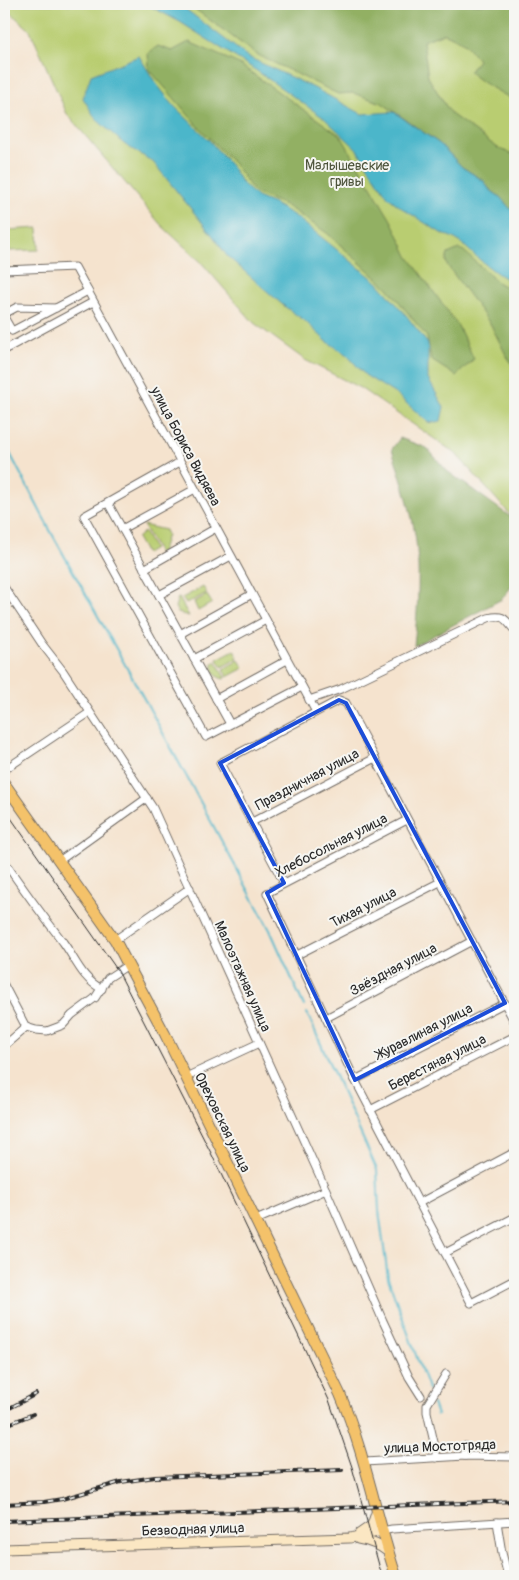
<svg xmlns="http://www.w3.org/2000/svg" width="519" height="1580" viewBox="0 0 519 1580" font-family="Pangolin,sans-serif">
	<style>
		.green { fill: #b9cd71; stroke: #727c4e }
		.forest { fill: #92b063; stroke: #5e6e47 }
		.water { fill: #4cb6ca; stroke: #3c707a }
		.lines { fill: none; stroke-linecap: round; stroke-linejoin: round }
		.stream { stroke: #4cb6ca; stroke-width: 2 }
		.street-casing { stroke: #726b64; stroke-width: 9 }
		.secondary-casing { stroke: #726b64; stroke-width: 11 }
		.primary-casing { stroke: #726b64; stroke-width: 12 }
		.street { stroke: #fff; stroke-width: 7 }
		.secondary { stroke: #fbe7c3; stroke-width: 9 }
		.primary { stroke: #f4c26a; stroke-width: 10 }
		.tram { stroke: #2b2b2b; stroke-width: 1 }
		.rail-casing { stroke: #2b2b2b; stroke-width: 4 }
		.rail { stroke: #f6f6f2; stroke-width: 2; stroke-dasharray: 5.5; stroke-linecap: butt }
		.marked { fill: none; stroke: #1d4ed8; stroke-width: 4; stroke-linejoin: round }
		.labels { text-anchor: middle; stroke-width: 4; stroke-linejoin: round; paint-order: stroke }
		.park-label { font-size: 14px; fill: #4e543c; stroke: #f6f6f2 }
		.street-label { font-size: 14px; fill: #2b2b2b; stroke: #f6f6f2 }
	</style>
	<rect width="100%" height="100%" fill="#f6f6f2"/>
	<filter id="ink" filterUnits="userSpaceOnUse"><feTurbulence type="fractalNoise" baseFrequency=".02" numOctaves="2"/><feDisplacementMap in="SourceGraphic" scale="10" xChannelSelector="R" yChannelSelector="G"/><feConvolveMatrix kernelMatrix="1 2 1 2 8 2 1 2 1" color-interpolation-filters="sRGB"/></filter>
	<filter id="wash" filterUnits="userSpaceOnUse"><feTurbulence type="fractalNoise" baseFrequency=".0096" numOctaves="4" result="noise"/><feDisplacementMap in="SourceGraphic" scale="20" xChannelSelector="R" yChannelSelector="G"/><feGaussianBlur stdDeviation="1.12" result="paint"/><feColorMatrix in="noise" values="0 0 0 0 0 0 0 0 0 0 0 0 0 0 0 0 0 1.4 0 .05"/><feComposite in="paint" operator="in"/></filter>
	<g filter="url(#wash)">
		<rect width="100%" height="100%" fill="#f5e3ce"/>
		<!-- green -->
		<g class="green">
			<polygon points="4,4 515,4 515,520 455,453 360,388 305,360 254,323 200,261 161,225 67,114 30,30 4,7"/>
			<polygon points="38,228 39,250 9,251 7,230"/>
			<polygon points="143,525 165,530 167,535 161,553 158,552"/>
			<polygon points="144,532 154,549 146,554 137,538"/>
			<polygon points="203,587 207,593 186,604 182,598"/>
			<polygon points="207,595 212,603 198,611 194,602"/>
			<polygon points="178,598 179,598 189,616 178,613 175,607"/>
			<polygon points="234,650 238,658 222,667 217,659"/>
			<polygon points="239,660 244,668 227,677 223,669"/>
			<path d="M 216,661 L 225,678 L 224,679 C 216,678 212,671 213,663 Z"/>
		</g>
		<!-- forest -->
		<g class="forest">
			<polygon points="188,4 515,4 515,101 482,82 469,72 478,60 464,43 444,33 423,41 428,77 451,114 498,148 515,155 515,214 500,197 489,189 484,181 462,167 440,144 382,103 353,93 338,94 256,54"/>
			<polygon points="189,42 239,64 341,136 392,222 408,256 458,326 474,359 456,376 431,360 427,337 388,288 327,233 285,205 255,193 234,164 198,126 149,69 148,53 158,46 172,51"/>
			<polygon points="459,249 464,251 497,282 515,292 515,368 506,355 491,325 447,265 446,260 448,254"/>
			<path d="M 400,438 L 427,448 L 447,471 L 515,520 L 515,582 L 502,599 L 414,646 C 417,615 420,582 417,550 C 414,516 402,482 392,449 Z"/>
		</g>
		<!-- water -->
		<g class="water">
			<path d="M 146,4 L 179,4 L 248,57 L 314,88 L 362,114 L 394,112 L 440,144 L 462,167 L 484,181 L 489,189 L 500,197 L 515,214 L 515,283 C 502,278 490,268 479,259 C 469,251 457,236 444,235 L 403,209 L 388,197 L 356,148 L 324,118 L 257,71 L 180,22 Z"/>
			<polygon points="139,56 155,82 174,106 209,140 232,167 241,182 257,197 274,204 295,216 377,282 406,315 428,344 428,379 444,407 441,421 429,423 397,395 365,375 347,355 325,340 305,321 284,306 227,256 213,236 153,162 124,144 96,119 83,98 91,75"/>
		</g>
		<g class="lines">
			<!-- stream -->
			<g class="stream">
				<polyline points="4,442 51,532 152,713 270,930 304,1006"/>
				<polyline points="307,1013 377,1170 379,1211 388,1278 429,1391"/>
				<polyline points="433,1404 437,1415"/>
			</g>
		</g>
	</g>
	<g filter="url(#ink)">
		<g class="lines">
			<defs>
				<g id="street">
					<polyline points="4,270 75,267 316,712"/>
					<polyline points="4,314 17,307 56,308"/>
					<polyline points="4,317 12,331 88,291"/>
					<polyline points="4,350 93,302"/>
					<polyline points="180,462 84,516 206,737 302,687"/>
					<polyline points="108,503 230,724"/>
					<polyline points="122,529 195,489"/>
					<polyline points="144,569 216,528"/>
					<polyline points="4,587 42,644 63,671 153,808 326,1190 383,1321 409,1377 421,1396"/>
					<polyline points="159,595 231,556"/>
					<polyline points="180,634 252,594"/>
					<polyline points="194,659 266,620"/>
					<polyline points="216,699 287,660"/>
					<path d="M 309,700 L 341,689 L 488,618 C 504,614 505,619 515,631"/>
					<polyline points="4,770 89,713"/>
					<polyline points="407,820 267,893 355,1080 471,1303 515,1280"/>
					<polyline points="252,822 375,758"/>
					<path d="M 4,861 C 23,889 43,916 63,942 C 76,960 82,979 102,989"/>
					<polyline points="59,861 147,798"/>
					<polyline points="284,883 220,763 339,700 346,703 515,1023"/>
					<polyline points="115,940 190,888"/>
					<polyline points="297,955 440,882"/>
					<polyline points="4,985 26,1027"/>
					<polyline points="326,1018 472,941"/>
					<polyline points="4,1046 26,1027 36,1030 47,1031 63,1025 72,1015 95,998 108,978 128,965"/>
					<polyline points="186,1077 259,1043"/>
					<polyline points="355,1080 505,1003"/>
					<polyline points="370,1110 515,1036"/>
					<polyline points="419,1203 515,1152"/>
					<polyline points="256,1220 326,1190"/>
					<polyline points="445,1253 515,1217"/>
					<polyline points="465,1446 465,1456"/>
					<polyline points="436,1458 436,1451 427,1412 427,1405 430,1400 446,1374"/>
					<polyline points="365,1462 465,1456 515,1457"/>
					<polyline points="497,1522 502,1553 508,1576"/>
					<polyline points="382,1531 392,1529 515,1521"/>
				</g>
				<g id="secondary">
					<polyline points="359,1534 372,1525 376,1513"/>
					<path d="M 358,1539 C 370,1541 379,1544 388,1552"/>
					<polyline points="4,1549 350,1538 382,1531"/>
				</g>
				<path id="primary" d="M 4,783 L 115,940 L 128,965 L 165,1034 L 340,1394 C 365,1453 376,1516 396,1576"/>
			</defs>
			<!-- street casing -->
			<use href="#street" class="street-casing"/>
			<!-- secondary casing -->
			<use href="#secondary" class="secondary-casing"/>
			<!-- primary casing -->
			<use href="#primary" class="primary-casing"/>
			<!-- street -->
			<use href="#street" class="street"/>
			<!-- secondary -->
			<use href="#secondary" class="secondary"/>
			<!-- primary -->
			<use href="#primary" class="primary"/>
			<!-- tram -->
			<polyline class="tram" points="4,808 118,971 211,1153 329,1400 352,1467 382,1576"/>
			<defs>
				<g id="rail">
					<polyline points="4,1411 36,1394"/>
					<polyline points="4,1426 33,1414"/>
					<polyline points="4,1504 44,1502 62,1499 121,1482 155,1477 342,1470"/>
					<polyline points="4,1521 515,1501"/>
				</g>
			</defs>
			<!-- rail casing -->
			<use href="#rail" class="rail-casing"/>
			<!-- rail -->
			<use href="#rail" class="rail"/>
		</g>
	</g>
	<!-- marked area -->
	<path class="marked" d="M 339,700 L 346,703 L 505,1003 L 355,1080 L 267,893 L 284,883 L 220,763 Z"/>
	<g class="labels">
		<!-- park labels -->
		<g class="park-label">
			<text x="347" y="170">Малышевские<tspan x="347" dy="16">гривы</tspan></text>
		</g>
		<!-- street labels -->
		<g class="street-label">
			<text transform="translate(186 446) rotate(62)" y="5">улица Бориса Видяева</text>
			<text transform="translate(307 779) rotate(-28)" y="5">Праздничная улица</text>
			<text transform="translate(331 845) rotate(-27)" y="5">Хлебосольная улица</text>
			<text transform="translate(363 907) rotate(-27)" y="5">Тихая улица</text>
			<text transform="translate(393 969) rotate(-28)" y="5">Звёздная улица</text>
			<text transform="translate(243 976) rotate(66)" y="5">Малоэтажная улица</text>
			<text transform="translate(424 1031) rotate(-27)" y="5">Журавлиная улица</text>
			<text transform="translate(437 1062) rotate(-27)" y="5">Берестяная улица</text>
			<text transform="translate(223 1122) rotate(64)" y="5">Ореховская улица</text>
			<text transform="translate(440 1446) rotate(-2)" y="5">улица Мостотряда</text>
			<text transform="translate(193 1529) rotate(-2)" y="5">Безводная улица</text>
		</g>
	</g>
	<!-- margin -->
	<rect width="519" height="1580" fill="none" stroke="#f6f6f2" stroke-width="20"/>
</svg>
